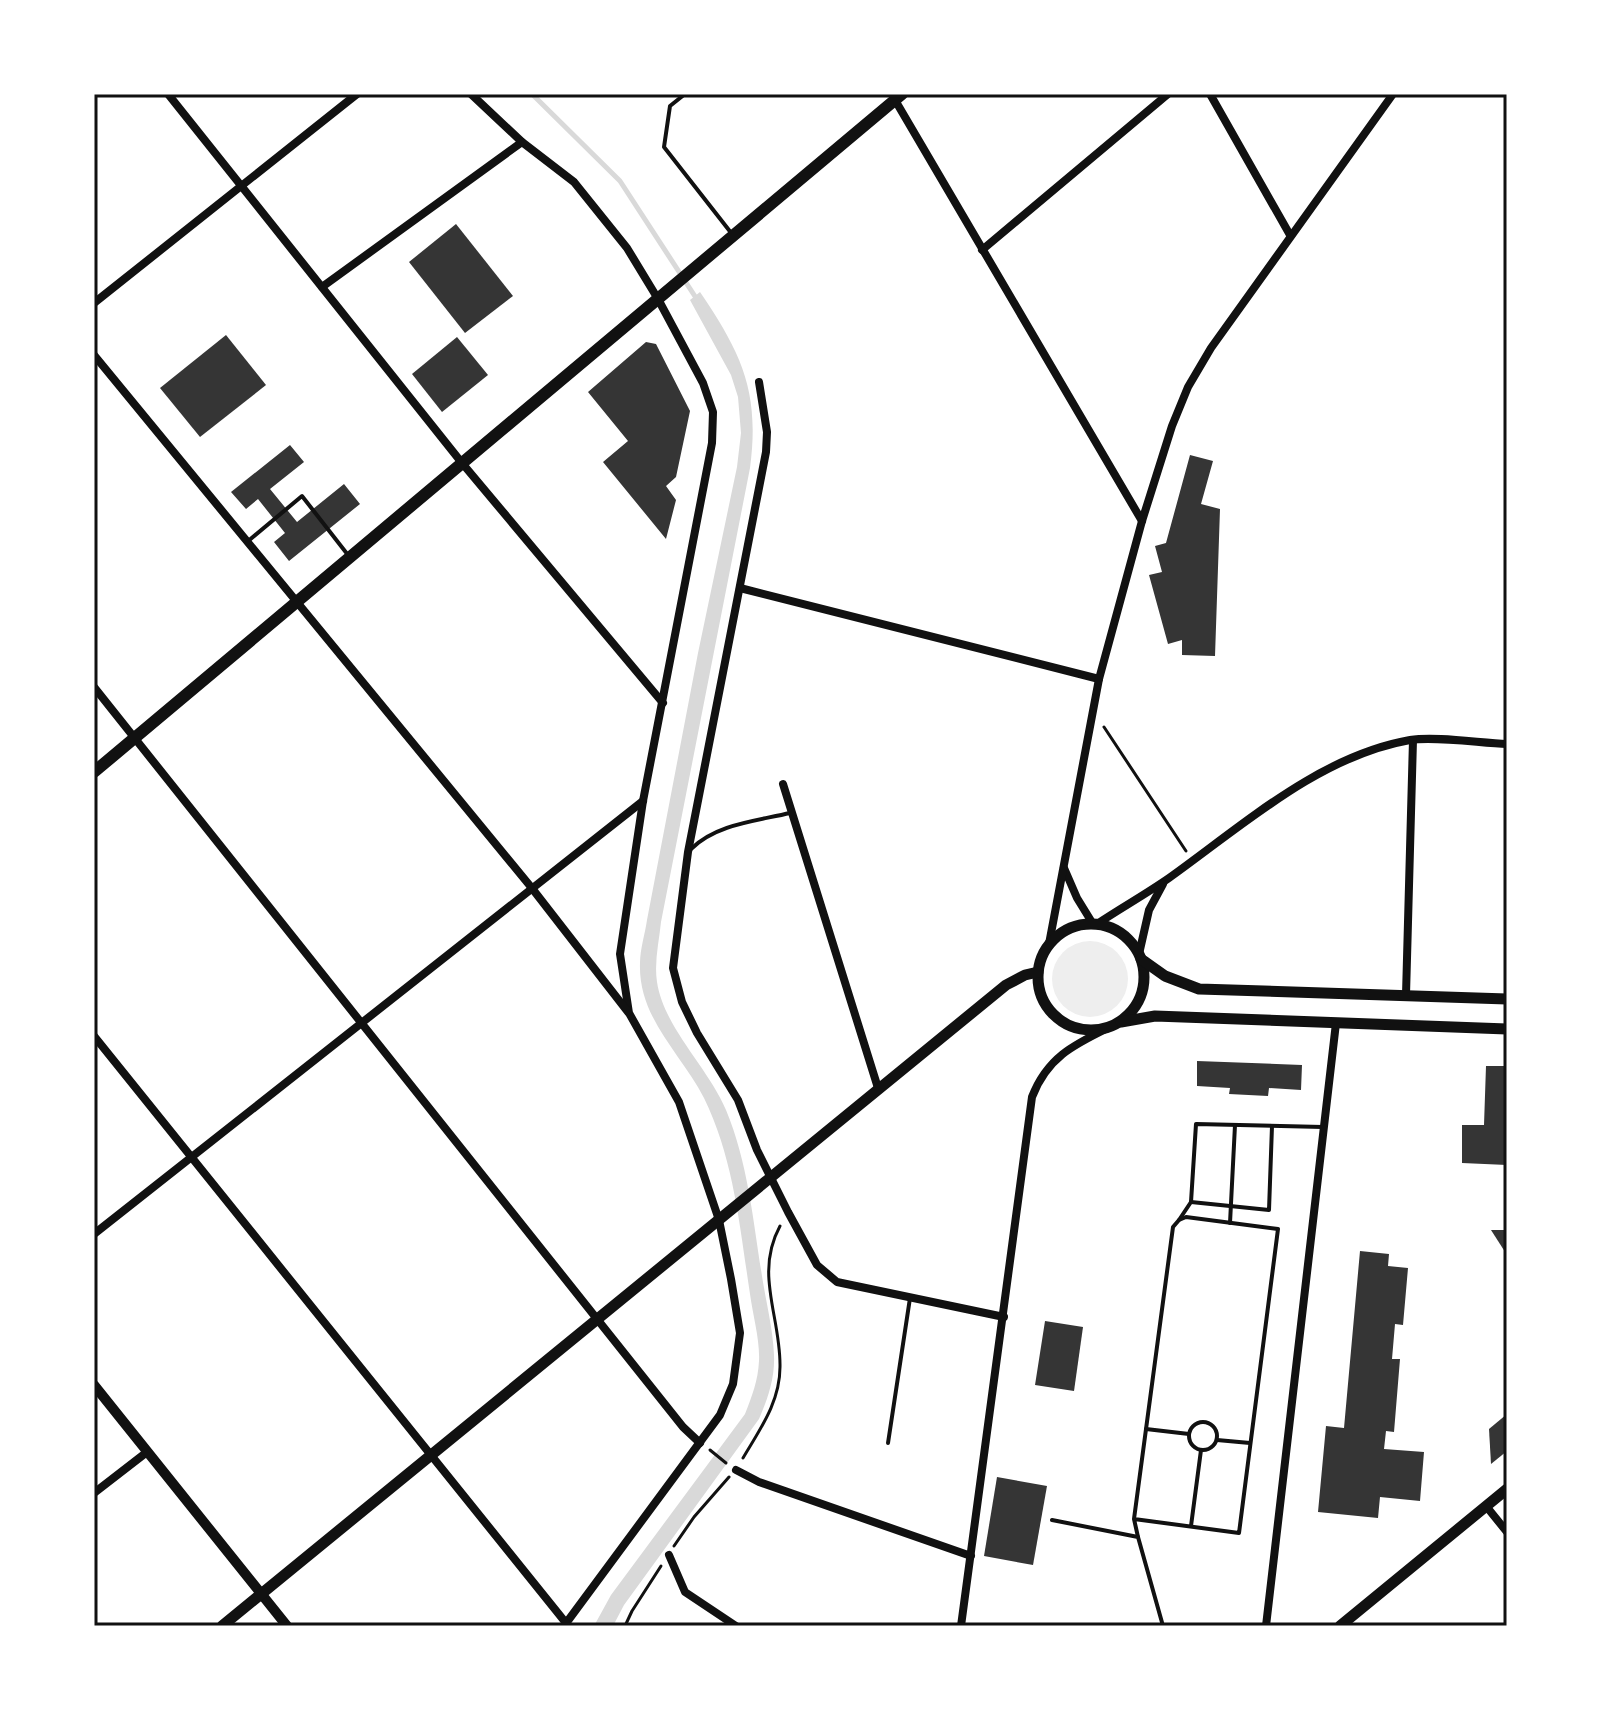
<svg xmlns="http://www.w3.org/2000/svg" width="1601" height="1720" viewBox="0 0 1601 1720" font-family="Roboto,sans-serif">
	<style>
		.green { fill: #eee }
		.water { fill: #d9d9d9 }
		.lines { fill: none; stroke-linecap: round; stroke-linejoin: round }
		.stream { stroke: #d9d9d9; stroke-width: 5 }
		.building { fill: #353535 }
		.path { stroke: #111; stroke-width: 3 }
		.service { stroke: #111; stroke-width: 4 }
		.minor { stroke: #111; stroke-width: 8 }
		.tertiary { stroke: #111; stroke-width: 10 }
		.secondary { stroke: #111; stroke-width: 11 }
		.primary { stroke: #111; stroke-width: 12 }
		.neatline { fill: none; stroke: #111; stroke-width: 3 }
	</style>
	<rect width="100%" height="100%" fill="#fff"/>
	<!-- green -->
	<circle class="green" cx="1090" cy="979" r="38"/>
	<!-- water -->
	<path class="water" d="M 700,292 C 742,354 760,392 750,468 L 661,922 C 659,942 654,962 657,982 C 664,1028 708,1067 726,1110 C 748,1163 753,1220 762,1276 C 766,1302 773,1329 774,1355 C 775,1378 768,1398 759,1419 L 624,1605 L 613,1626 L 594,1626 L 611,1595 L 745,1414 C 752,1396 758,1381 759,1361 C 760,1340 753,1316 750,1294 C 740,1229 734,1159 704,1098 C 681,1053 638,1018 640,963 C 640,949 645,934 647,920 L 698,653 L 737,467 L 741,433 L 738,397 L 731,375 L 690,300 Z"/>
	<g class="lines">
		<!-- stream -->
		<polyline class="stream" points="532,94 620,181 698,301"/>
	</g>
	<!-- building -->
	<g class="building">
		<polygon points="456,224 513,296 465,333 409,262"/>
		<polygon points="226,335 266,385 200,437 160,388"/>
		<polygon points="457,337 488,375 442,412 412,374"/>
		<polygon points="646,342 656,344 690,411 676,477 666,486 676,500 666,539 603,462 628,441 588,392"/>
		<polygon points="290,445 304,462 270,489 297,522 344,484 360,504 289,561 274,542 285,533 258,499 246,509 231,492"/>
		<polygon points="1190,455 1213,461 1201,504 1220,509 1215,656 1182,655 1182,640 1168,644 1149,575 1162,572 1155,546 1166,543"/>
		<polygon points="1197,1061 1302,1065 1301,1090 1269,1088 1268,1096 1229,1094 1230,1088 1197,1086"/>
		<polygon points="1486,1066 1507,1066 1507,1165 1462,1163 1462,1125 1484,1125"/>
		<polygon points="1491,1230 1507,1230 1507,1255"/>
		<polygon points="1360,1251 1389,1254 1388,1266 1408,1268 1403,1325 1395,1324 1392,1359 1400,1359 1394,1432 1386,1431 1384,1449 1424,1452 1420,1501 1380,1497 1378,1518 1318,1512 1326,1426 1344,1428"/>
		<polygon points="1045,1321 1083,1327 1074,1391 1035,1385"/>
		<polygon points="1507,1414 1507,1451 1491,1464 1489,1429"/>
		<polygon points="997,1477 1047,1486 1033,1565 984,1556"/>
	</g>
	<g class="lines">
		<!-- path -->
		<g class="path">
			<polyline points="1104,727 1186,851"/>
			<polyline points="710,1450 726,1463"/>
			<path d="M 743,1458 C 760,1429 780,1402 780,1367 C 781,1317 754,1274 780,1226"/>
			<polyline points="674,1546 694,1517 729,1477"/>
			<polyline points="625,1626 632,1611 661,1566"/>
		</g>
		<!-- service -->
		<g class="service">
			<polyline points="685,94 670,106 664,147 732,234"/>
			<polyline points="247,542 302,496 348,555"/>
			<path d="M 691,849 C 716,824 756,821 790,813"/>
			<polyline points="1191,1202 1269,1210 1272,1126"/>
			<polyline points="1179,1220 1191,1202 1196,1124 1323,1127"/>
			<polyline points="1230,1223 1235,1125"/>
			<circle cx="1203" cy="1436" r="14"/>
			<polyline points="1146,1429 1189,1434"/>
			<polyline points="1217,1440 1250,1443"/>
			<polyline points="888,1443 910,1298"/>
			<polyline points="1134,1519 1239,1533 1278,1229 1186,1217 1179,1220 1173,1227 1134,1519 1138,1537"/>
			<polyline points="1052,1520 1138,1537 1163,1626"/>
			<polyline points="1191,1526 1201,1450"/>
		</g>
		<!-- minor -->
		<g class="minor">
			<polyline points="168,94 462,463 663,703"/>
			<polyline points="471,94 522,142 574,182 627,248 658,299 703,383 713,412 712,443 643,801 620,954 629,1013 679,1102 719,1220 731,1279 740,1333 733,1384 720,1415 564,1626"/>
			<polyline points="1210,94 1290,235"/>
			<polyline points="895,100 1142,521"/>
			<polyline points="982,250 1168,94"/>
			<polyline points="322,287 522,142"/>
			<polyline points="94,303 357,94"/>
			<polyline points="94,355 531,887 628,1012"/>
			<polyline points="759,382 767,432 766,452 688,852 673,968 682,1002 697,1033 738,1100 757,1150 788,1212 817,1265 837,1282 1004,1317"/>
			<polyline points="740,588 1099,679"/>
			<polyline points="94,687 683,1427 700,1443"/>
			<polyline points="783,784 878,1088"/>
			<polyline points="1064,868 1077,898 1093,924"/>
			<path d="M 1097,924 C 1121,908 1146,894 1169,878 C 1242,826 1319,756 1410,740 C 1436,736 1480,743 1507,744"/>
			<polyline points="1049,944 1099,679 1142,521 1172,426 1188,387 1211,348 1393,94"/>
			<polyline points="1139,954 1149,910 1163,884"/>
			<polyline points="1406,995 1413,740"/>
			<polyline points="94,1036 566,1623"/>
			<polyline points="94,1234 643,801"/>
			<polyline points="736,1470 759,1482 971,1556"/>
			<polyline points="94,1493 147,1452"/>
			<polyline points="1486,1506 1507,1532"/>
			<polyline points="669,1555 685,1592 736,1626"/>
			<path d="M 961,1626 L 1032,1097 C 1047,1058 1073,1045 1108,1028"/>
			<polyline points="1266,1626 1336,1023"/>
		</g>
		<!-- tertiary -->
		<polyline class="tertiary" points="94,1385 287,1626"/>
		<!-- secondary -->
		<g class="secondary">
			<circle cx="1091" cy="977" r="53"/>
			<polyline points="1141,959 1165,976 1199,989 1507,999"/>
			<polyline points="1121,1022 1155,1016 1507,1029"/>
			<polyline points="222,1626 1006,985 1025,975 1038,972"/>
			<polyline points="1340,1626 1507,1489"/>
		</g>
		<!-- primary -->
		<polyline class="primary" points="94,772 902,94"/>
	</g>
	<!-- border -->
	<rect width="1601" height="1720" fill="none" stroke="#ffffff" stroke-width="192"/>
	<rect x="96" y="96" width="1409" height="1528" class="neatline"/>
</svg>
